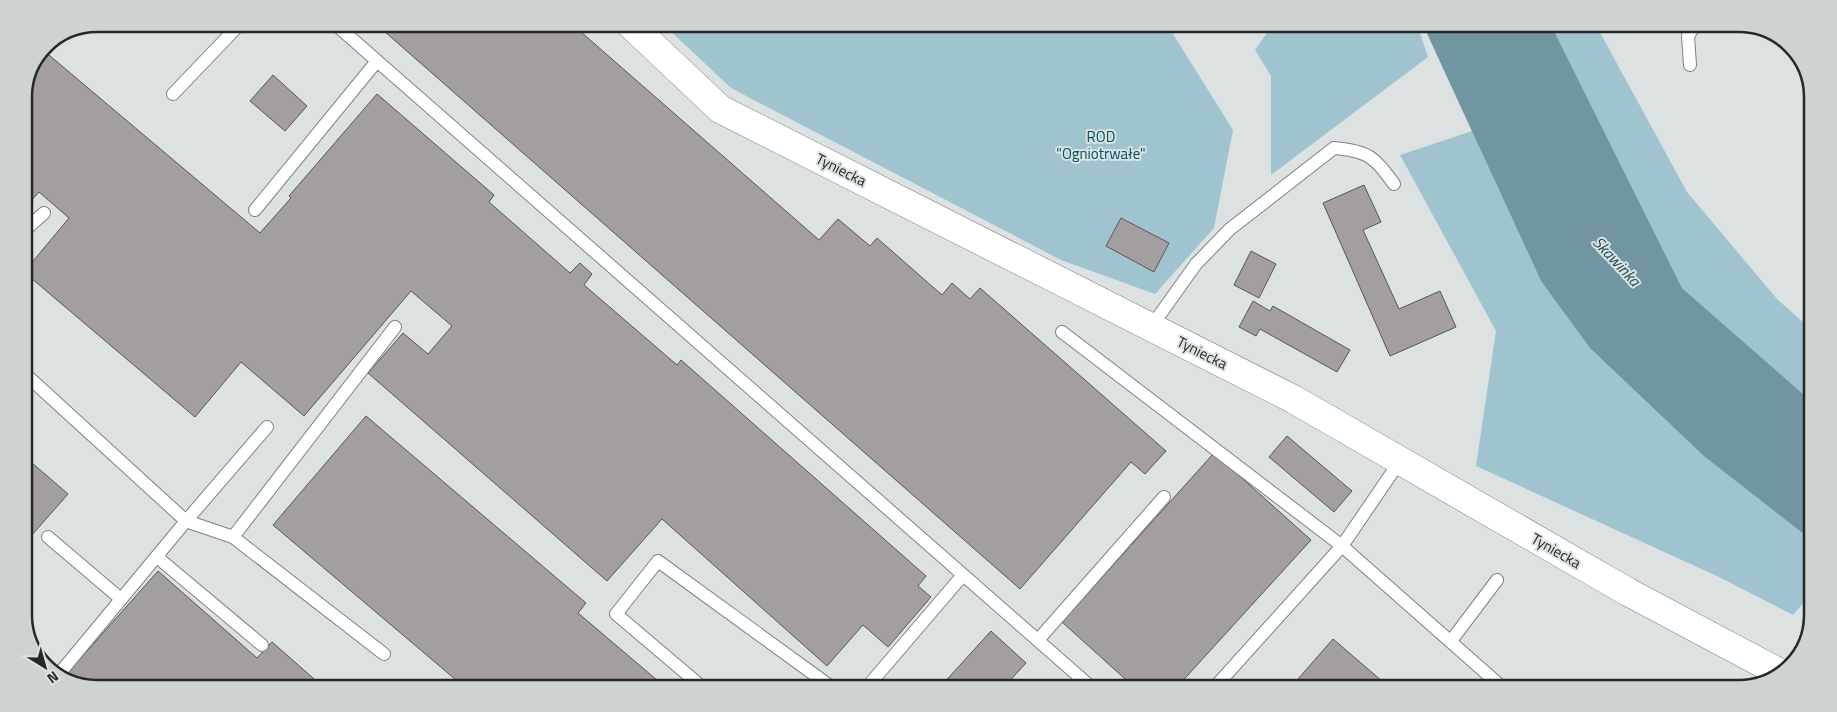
<svg xmlns="http://www.w3.org/2000/svg" width="1837" height="712" viewBox="0 0 1837 712" font-family="'Titillium Web',sans-serif">
	<style>
		.green { fill: #a0c4cf }
		.water { fill: #7195a1 }
		.building { fill: #a39fa0; stroke: #5a5657 }
		.lines { fill: none; stroke-linecap: round; stroke-linejoin: round }
		.service-casing { stroke: #7e8283; stroke-width: 14 }
		.tertiary-casing { stroke: #7e8283; stroke-width: 29 }
		.service { stroke: #fff; stroke-width: 12 }
		.tertiary { stroke: #fff; stroke-width: 28 }
		.labels { text-anchor: middle; stroke-width: 4; stroke-linejoin: round; paint-order: stroke }
		.park-label { font-size: 15px; fill: #005164; stroke: #dce1e2 }
		.street-label { font-size: 15px; fill: #262728; stroke: #dce1e2 }
		.water-label { font-size: 16px; font-style: italic; fill: #154958; stroke: #dce1e2 }
		.rim { fill: none; stroke: #262728; stroke-width: 2.5 }
	</style>
	<rect width="100%" height="100%" fill="#dce1e2"/>
	<!-- green -->
	<g class="green">
		<polygon points="664,25 1168,26 1233,130 1214,228 1155,294 1061,260 731,88"/>
		<polygon points="1271,27 1418,27 1428,57 1271,175 1271,76 1255,50"/>
		<polygon points="1552,27 1597,27 1687,192 1777,299 1811,329 1811,401 1682,288"/>
		<polygon points="1472,131 1541,281 1705,457 1810,539 1810,595 1793,615 1719,577 1476,466 1496,331 1400,155"/>
	</g>
	<!-- water -->
	<polygon class="water" points="1424,27 1552,27 1682,288 1811,401 1810,539 1705,457 1590,348 1541,281"/>
	<!-- building -->
	<g class="building">
		<polygon points="376,24 573,25 819,240 838,219 870,246 877,238 942,295 952,283 970,299 980,288 1166,451 1145,474 1131,462 1020,589"/>
		<polygon points="43,50 260,233 291,198 289,196 377,94 494,195 489,202 570,273 580,263 592,274 584,285 677,365 681,360 926,576 918,586 931,597 888,647 863,625 827,666 662,519 607,581 368,373 403,333 428,354 452,326 411,291 304,416 241,362 195,417 24,272 69,218 39,192 24,209 24,93"/>
		<polygon points="273,75 307,106 285,131 250,101"/>
		<polygon points="1364,185 1381,222 1363,230 1399,309 1440,291 1456,327 1390,356 1323,203"/>
		<polygon points="1121,218 1169,243 1154,272 1106,246"/>
		<polygon points="1251,251 1276,264 1259,298 1234,285"/>
		<polygon points="1253,301 1270,311 1273,306 1350,350 1337,372 1260,329 1256,336 1239,327"/>
		<polygon points="366,416 586,603 578,613 664,686 462,685 273,525"/>
		<polygon points="1287,436 1352,491 1334,512 1269,457"/>
		<polygon points="1214,453 1311,540 1177,687 1134,687 1062,622"/>
		<polygon points="24,456 68,494 24,544"/>
		<polygon points="158,571 257,658 272,642 321,685 73,684 64,677"/>
		<polygon points="991,631 1026,663 1005,686 941,686"/>
		<polygon points="1333,639 1389,687 1291,687"/>
		<polygon points="1259,681 1267,687 1254,687"/>
	</g>
	<g class="lines">
		<defs>
			<g id="service">
				<polyline points="335,24 1091,687"/>
				<polyline points="1690,65 1688,36 1693,28"/>
				<polyline points="173,94 240,24"/>
				<polyline points="255,210 377,61"/>
				<polyline points="24,231 44,213"/>
				<path d="M 1151,327 L 1196,264 L 1230,229 L 1334,148 C 1369,151 1374,157 1394,184"/>
				<polyline points="1062,332 1342,546 1215,687"/>
				<polyline points="24,373 186,521 59,674"/>
				<polyline points="267,427 186,521 233,537 395,327"/>
				<polyline points="1400,461 1342,546 1503,688"/>
				<polyline points="48,537 121,599"/>
				<polyline points="233,537 384,654"/>
				<polyline points="157,557 262,645"/>
				<polyline points="1038,640 1164,497"/>
				<polyline points="1451,641 1497,580"/>
				<polyline points="701,686 616,614 658,561 830,686"/>
				<polyline points="868,686 963,575"/>
			</g>
			<polyline id="tertiary" points="631,25 720,109 1293,399 1628,592 1782,674"/>
		</defs>
		<!-- service casing -->
		<use href="#service" class="service-casing"/>
		<!-- tertiary casing -->
		<use href="#tertiary" class="tertiary-casing"/>
		<!-- service -->
		<use href="#service" class="service"/>
		<!-- tertiary -->
		<use href="#tertiary" class="tertiary"/>
	</g>
	<g class="labels">
		<!-- park labels -->
		<g class="park-label">
			<text x="1101" y="142">ROD<tspan x="1101" dy="17">"Ogniotrwałe"</tspan></text>
		</g>
		<!-- street labels -->
		<g class="street-label">
			<text transform="translate(841 170) rotate(27)" y="5">Tyniecka</text>
			<text transform="translate(1202 353) rotate(27)" y="5">Tyniecka</text>
			<text transform="translate(1556 551) rotate(30)" y="5">Tyniecka</text>
		</g>
		<!-- water labels -->
		<g class="water-label">
			<text transform="translate(1617 261) rotate(47)" y="6">Skawinka</text>
		</g>
	</g>
	<!-- crop -->
	<path d="M0 0H1837V712H0ZM97 32H1739A65 65 0 0 1 1804 97V615A65 65 0 0 1 1739 680H97A65 65 0 0 1 32 615V97A65 65 0 0 1 97 32Z" fill="#cdd2d3" fill-rule="evenodd"/>
	<path class="rim" d="M97 32H1739A65 65 0 0 1 1804 97V615A65 65 0 0 1 1739 680H97A65 65 0 0 1 32 615V97A65 65 0 0 1 97 32Z"/>
	<!-- north arrow -->
	<g transform="translate(45 667) rotate(143)" stroke="#dce1e2" stroke-width="4" paint-order="stroke">
	<path d="M0-4L9 19L0 12L-9 19Z" fill="#262728"/>
	<text y="-8" font-size="14" font-weight="bold" text-anchor="middle" fill="#262728">N</text>
	</g>
</svg>
